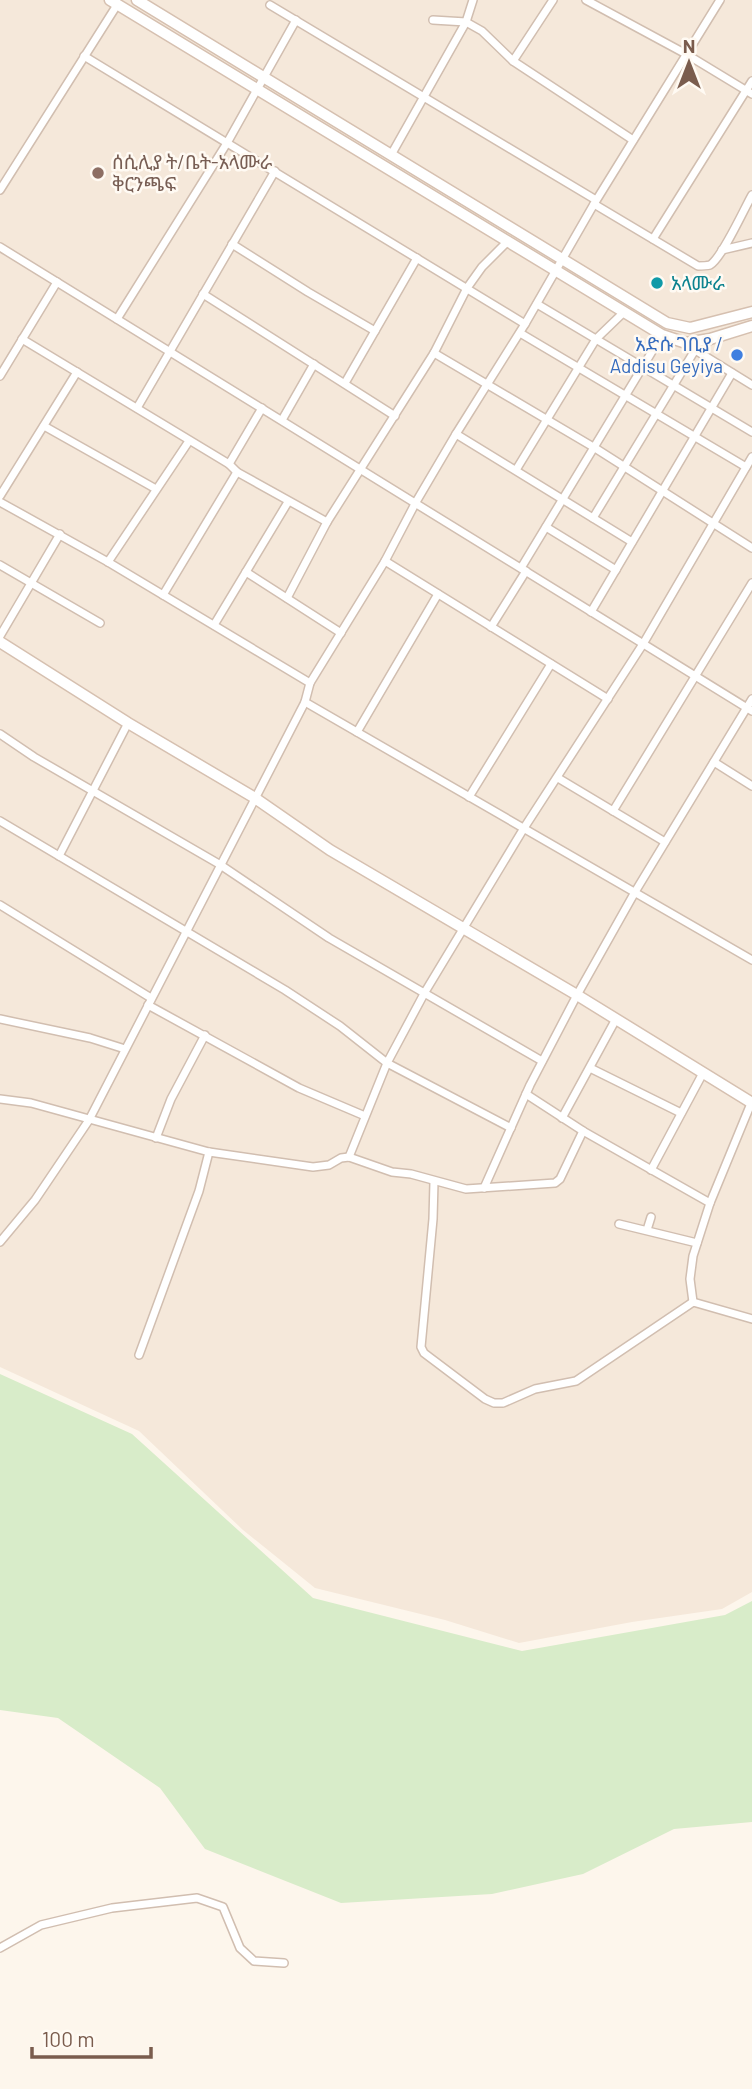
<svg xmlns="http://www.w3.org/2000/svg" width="752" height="2089" viewBox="0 0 752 2089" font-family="Barlow,'Noto Sans Ethiopic',sans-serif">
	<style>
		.residential { fill: #f5e8da }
		.green { fill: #d8ecc9 }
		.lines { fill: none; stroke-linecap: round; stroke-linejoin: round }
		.street-casing { stroke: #d1beb0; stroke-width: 10 }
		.secondary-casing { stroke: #d6c0b0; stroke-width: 13 }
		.street { stroke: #fff; stroke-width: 7 }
		.secondary { stroke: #fff; stroke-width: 10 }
		.education-dot { fill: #8d6e63; stroke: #fffaf3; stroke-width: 2.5 }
		.culture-dot { fill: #0f9aa8; stroke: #fffaf3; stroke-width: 2.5 }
		.shop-dot { fill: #3f7fe0; stroke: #fffaf3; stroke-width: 2.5 }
		.labels { text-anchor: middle; stroke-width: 5; stroke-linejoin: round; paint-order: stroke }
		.education-label { font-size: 19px; fill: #785e54; stroke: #fffaf3; text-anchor: start }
		.culture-label { font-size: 19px; fill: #0d838f; stroke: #fffaf3; text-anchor: start }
		.shop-label { font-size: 19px; fill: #366cbe; stroke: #fffaf3; text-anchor: end }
	</style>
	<rect width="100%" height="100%" fill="#fdf6ec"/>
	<!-- residential -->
	<polygon class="residential" points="0,0 752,0 752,1592 722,1609 632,1622 519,1643 445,1620 315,1588 243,1530 139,1431 0,1367"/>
	<!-- green -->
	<polygon class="green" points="0,1374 132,1434 313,1598 522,1651 725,1615 752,1601 752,1822 674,1829 583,1874 492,1894 341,1903 205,1849 160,1788 58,1718 0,1710"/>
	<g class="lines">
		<defs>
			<g id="street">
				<polyline points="586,0 686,54 752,94"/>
				<polyline points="270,5 596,200"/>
				<polyline points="433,20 466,22 482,31 513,61 633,140"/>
				<polyline points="84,56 525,324"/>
				<polyline points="513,61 553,0"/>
				<polyline points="391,155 466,22 473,0"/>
				<polyline points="0,190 117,5"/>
				<path d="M 594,204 L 698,266 C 702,266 706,266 710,265 C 722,258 744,209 752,195"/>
				<polyline points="653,239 752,81"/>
				<polyline points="232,244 308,292 375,331"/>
				<polyline points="0,247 752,711"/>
				<polyline points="722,250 752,243"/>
				<polyline points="203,294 395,416"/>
				<polyline points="537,304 752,432"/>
				<polyline points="117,319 227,143 296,20"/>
				<polyline points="520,333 746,467"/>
				<polyline points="22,339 229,464 237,472 327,522"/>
				<polyline points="692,348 752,385"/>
				<polyline points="434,353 595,448 752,548"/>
				<polyline points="0,376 57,282"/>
				<polyline points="345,383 417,258"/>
				<polyline points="137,408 275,171"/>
				<polyline points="282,420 314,364"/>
				<polyline points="44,426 156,489"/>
				<polyline points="456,434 632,542"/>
				<polyline points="229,464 262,408"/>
				<polyline points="516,470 596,339 623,313"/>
				<polyline points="0,496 77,372"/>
				<polyline points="0,502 108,562 310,683"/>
				<polyline points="593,518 695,350"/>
				<polyline points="546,527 616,570"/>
				<polyline points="385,561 608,699"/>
				<polyline points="108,562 189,441"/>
				<polyline points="0,565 100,623"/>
				<polyline points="521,568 662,335"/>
				<polyline points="246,572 341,633"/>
				<polyline points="163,595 237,472"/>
				<polyline points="287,598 327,522 434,353 467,288 482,267 506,243"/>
				<polyline points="591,612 732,373"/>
				<polyline points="214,625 288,502"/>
				<polyline points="491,627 526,571"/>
				<polyline points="0,636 60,534"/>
				<polyline points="305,702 752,960"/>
				<polyline points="357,732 438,594"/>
				<polyline points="0,734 34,757 219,864 329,938 542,1061"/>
				<polyline points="714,762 752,786"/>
				<polyline points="558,778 665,842"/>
				<polyline points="469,797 551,664"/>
				<polyline points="613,811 752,583"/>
				<polyline points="0,821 285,990 340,1026 387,1063 511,1128"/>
				<polyline points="59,856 128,723"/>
				<polyline points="0,905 151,998"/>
				<polyline points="148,1005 299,1088 365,1116"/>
				<polyline points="0,1019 90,1038 125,1049"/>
				<polyline points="590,1068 681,1113"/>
				<polyline points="526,1094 583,1131 710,1203"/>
				<polyline points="0,1099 31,1103 209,1152 313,1167 329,1165 341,1158 349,1157 392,1172 411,1174 466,1189 555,1183 560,1179 583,1131"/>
				<polyline points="562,1118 616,1019"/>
				<polyline points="156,1138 171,1099 205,1035"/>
				<polyline points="349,1157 387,1063 425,992 524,828 643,644 752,457"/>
				<polyline points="651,1170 703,1073"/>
				<polyline points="434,1182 433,1219 421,1347 424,1353 485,1399 494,1403 503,1403 535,1389 576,1381 693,1302 752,1319"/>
				<polyline points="484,1188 530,1085 577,995 635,892 752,699"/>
				<polyline points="619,1224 697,1243"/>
				<polyline points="647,1230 651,1217"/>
				<polyline points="0,1242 35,1200 89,1120 305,702 310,683 385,561 416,502 456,434 525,324 594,204 720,0"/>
				<polyline points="693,1302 690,1279 693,1256 710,1203 752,1101"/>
				<polyline points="139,1355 199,1191 209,1152"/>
				<polyline points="0,1948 41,1925 112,1908 197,1898 223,1907 240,1948 254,1961 284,1963"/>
			</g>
			<g id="secondary">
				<polyline points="110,0 662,335 686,343 710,339 752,326"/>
				<polyline points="137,0 667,323 690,328 752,312"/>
				<polyline points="0,642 128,723 255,798 330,850 577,995 752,1103"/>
			</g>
		</defs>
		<!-- street casing -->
		<use href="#street" class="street-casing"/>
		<!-- secondary casing -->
		<use href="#secondary" class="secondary-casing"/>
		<!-- street -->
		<use href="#street" class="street"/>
		<!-- secondary -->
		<use href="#secondary" class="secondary"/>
	</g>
	<!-- markers -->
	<circle class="education-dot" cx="98" cy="173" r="7"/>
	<circle class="culture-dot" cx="657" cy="283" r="7"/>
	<circle class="shop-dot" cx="737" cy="355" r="7"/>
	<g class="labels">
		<!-- education labels -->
		<g class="education-label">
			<text x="112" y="169">ሰሲሊያ ት/ቤት-አላሙራ<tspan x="112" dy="22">ቅርንጫፍ</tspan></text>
		</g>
		<!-- culture labels -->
		<g class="culture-label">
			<text x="671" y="290">አላሙራ</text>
		</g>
		<!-- shop labels -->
		<g class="shop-label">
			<text x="723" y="351">አድሱ ገቢያ /<tspan x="723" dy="22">Addisu Geyiya</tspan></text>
		</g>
	</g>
	<!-- north arrow -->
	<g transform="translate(689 63)" stroke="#fffaf3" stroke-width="5" paint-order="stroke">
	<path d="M0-5L12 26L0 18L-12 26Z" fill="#7a5c4d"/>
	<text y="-10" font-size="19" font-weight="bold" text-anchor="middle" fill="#7a5c4d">N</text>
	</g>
	<!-- scale -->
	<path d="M32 2047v10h119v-10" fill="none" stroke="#7a5c4d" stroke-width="3.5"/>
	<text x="42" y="2047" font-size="21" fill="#7a5c4d" stroke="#fffaf3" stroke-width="5" paint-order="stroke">100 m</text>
</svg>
